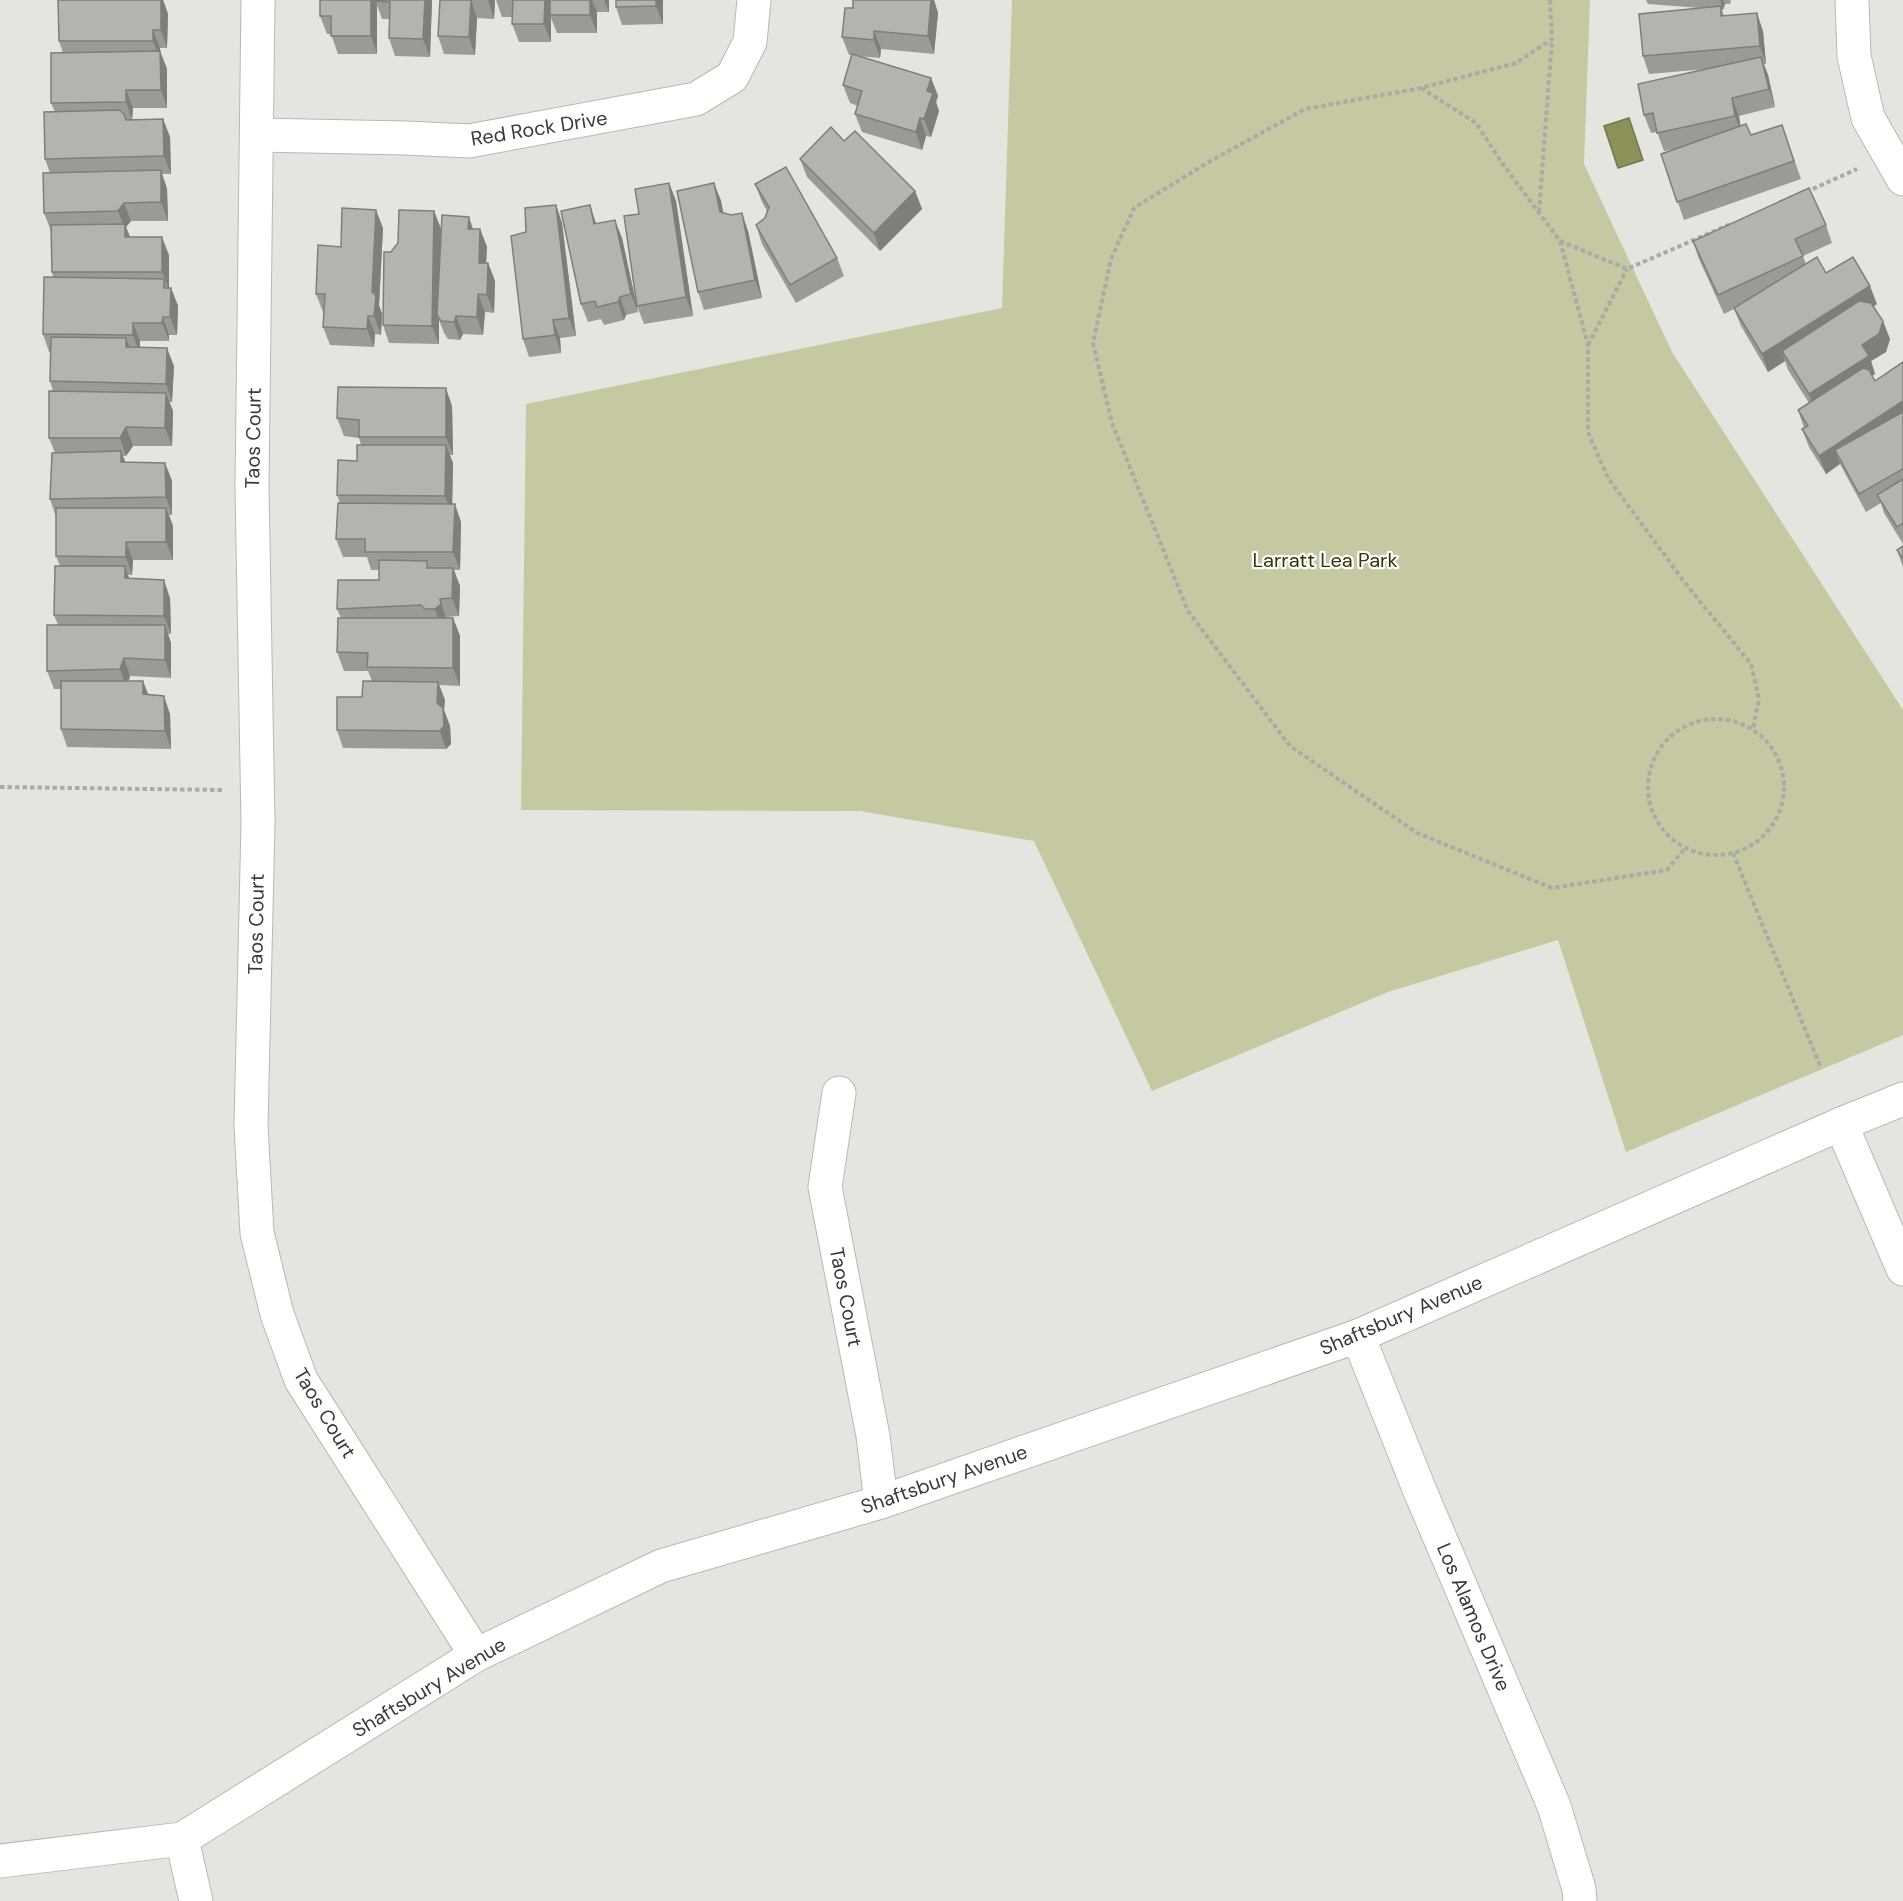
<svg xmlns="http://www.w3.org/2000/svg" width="1903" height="1901" viewBox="0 0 1903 1901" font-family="'DM Sans',sans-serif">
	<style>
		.green { fill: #c5c8a1 }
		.water { fill: #8e9157; stroke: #74774d; stroke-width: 1.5 }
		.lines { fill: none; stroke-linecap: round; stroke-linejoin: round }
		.minor-casing { stroke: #b8b8b3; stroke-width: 35 }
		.tertiary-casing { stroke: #b8b8b3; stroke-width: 35 }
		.path { stroke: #aaaba6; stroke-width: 4; stroke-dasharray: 4.5 3; stroke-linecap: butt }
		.minor { stroke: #fff; stroke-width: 33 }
		.tertiary { stroke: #fff; stroke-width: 33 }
		.wall { fill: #9b9b96 }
		.shaded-wall { fill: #7e7e7a }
		.building { fill: #b4b4af; stroke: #7e7e7a; stroke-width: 1.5 }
		.labels { text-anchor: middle; stroke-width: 4.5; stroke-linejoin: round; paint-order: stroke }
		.street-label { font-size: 20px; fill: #393a37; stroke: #fff }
		.park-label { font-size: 20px; fill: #343505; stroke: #fff }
	</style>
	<rect width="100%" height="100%" fill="#e5e5e0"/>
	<!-- green -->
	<polygon class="green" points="1012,0 1590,0 1584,164 1672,352 1903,710 1903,1035 1626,1152 1558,940 1388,992 1152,1091 1034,841 860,811 521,810 526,404 1002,308"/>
	<!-- water -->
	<polygon class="water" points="1629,118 1643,160 1618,168 1604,126"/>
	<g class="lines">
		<defs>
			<g id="minor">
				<polyline points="258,0 252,486 258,823 251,1126 257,1233 277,1314 301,1380 476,1655"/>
				<polyline points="1852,0 1854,56 1868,118 1903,179"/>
				<polyline points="257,135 406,138 469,141 696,99 732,77 750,42 754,0"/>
				<polyline points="839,1093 825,1187 873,1436 881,1502"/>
				<polyline points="1358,1336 1420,1491 1554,1806 1579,1889 1580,1901"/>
				<polyline points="182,1839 196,1901"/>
			</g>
			<g id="tertiary">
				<polyline points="1841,1124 1903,1269"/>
				<polyline points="0,1861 182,1839 476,1655 661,1566 881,1502 1358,1336 1841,1124 1903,1099"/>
			</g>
		</defs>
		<!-- minor casing -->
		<use href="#minor" class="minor-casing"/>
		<!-- tertiary casing -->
		<use href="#tertiary" class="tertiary-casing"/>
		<!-- path -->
		<g class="path">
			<polyline points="1550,0 1552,39 1516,63 1421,88 1305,109 1207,163 1134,208 1111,259 1093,343 1112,423 1188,611 1290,746 1417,833 1552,888 1667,870 1685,848"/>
			<polyline points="1421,88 1476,123 1502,163 1560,241 1588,345 1588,432 1608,478 1685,583 1751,664 1759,699 1753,728"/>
			<polyline points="1806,192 1857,169"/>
			<polyline points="1539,212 1552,40"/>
			<polyline points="1560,241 1627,269 1733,223"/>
			<polyline points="1588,345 1627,269"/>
			<circle cx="1716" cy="787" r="68"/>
			<polyline points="0,787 223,790"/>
			<polyline points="1733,853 1821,1068"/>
		</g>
		<!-- minor -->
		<use href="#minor" class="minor"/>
		<!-- tertiary -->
		<use href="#tertiary" class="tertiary"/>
	</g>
	<!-- wall -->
	<g class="wall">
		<polygon points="49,0 163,0 168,14 167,48 160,48 160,51 167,69 167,108 133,108 132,120 163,119 170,137 171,174 162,174 167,189 168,221 131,221 126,227 130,237 169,255 169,288 171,288 178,306 177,335 169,335 169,341 140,341 140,348 174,366 172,402 169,402 173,411 172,446 133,446 126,456 123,456 125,462 165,463 172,481 172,515 169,515 173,526 173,560 133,560 132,575 128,575 129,578 170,598 171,634 168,634 171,643 171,678 130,676 129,681 143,681 148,695 170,714 171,749 67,747 61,729 61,689 54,689 47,671 58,625 54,615 60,566 56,556 56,517 50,499 55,453 49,438 53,391 50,381 50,352 49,352 43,334 53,277 52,272 51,231 44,213 50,173 45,159 55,112 51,103 63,53 59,41 58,0"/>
		<polygon points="320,0 432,0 430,57 395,56 389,38 389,19 382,19 377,5 377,54 338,54 331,34 327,34 320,16"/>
		<polygon points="440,0 495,0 494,19 477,18 475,55 444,54 438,36"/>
		<polygon points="496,0 609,0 609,12 597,12 597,33 557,33 551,18 551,42 519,42 512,24 512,17 502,17"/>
		<polygon points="663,0 663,24 622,25 616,7"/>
		<polygon points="853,0 934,0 938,13 934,54 881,49 880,58 857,56 931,78 938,96 936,102 939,111 931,137 926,136 922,150 862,132 855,114 858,106 850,103 843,85 852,55 849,55 842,37 853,8"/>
		<polygon points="1646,0 1731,0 1730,4 1725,4 1723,10 1722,10 1724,16 1763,31 1766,64 1764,64 1768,75 1775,107 1739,116 1740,126 1751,135 1782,125 1801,179 1684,220 1661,154 1675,149 1664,151 1657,132 1651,133 1644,115 1707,69 1649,74 1643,56 1700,8 1648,4"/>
		<polygon points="844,141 915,191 922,209 880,251 807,177 800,159"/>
		<polygon points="669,183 676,201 693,316 644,324 637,306 639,214"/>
		<polygon points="714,183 721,201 723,213 748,231 762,298 704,310 698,292"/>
		<polygon points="755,184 837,258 844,276 796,303 762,244 756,225 765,218 767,211 762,202"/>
		<polygon points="556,205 562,223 576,336 560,338 561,353 529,357 523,339 526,232"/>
		<polygon points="434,211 441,229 440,256 473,229 480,229 487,247 486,263 488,263 495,281 494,313 485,312 483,335 463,334 460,340 448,339 444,333 439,320 439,344 389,343 383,325 391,252 398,243"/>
		<polygon points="596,224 622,238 638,312 626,315 624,320 604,325 601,319 588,322 581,304"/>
		<polygon points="1826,225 1832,243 1803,256 1806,264 1826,273 1877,304 1874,306 1890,339 1886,352 1871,361 1875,374 1872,376 1875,381 1903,362 1903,544 1884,513 1881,503 1866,512 1840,464 1826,474 1809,447 1802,429 1804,428 1798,410 1809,403 1788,370 1785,361 1768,372 1741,326 1734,309 1724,314 1699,259 1693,241"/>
		<polygon points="383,228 379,305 382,314 381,335 375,334 374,347 330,345 323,327 324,312 323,312 316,294"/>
		<polygon points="452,406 453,455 449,455 453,463 452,504 461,522 460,570 454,570 460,586 459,616 446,617 453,618 460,636 460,686 439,685 445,700 444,710 450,726 451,744 446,749 343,748 337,730 362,697 372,681 368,671 344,671 337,652 341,618 337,609 379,580 379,570 371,570 367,557 343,557 336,539 340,503 337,495 357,461 361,445 359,438 344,436 337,418"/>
		<polygon points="1903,546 1903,567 1897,550"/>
	</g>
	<!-- shaded-wall -->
	<g class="shaded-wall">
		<polygon points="161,0 163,0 168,14 167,48 161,30"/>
		<polygon points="371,0 377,0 376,1 377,5 377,54 371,36"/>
		<polygon points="425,0 432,0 430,57 423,39"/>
		<polygon points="471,0 477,18 475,55 469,37"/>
		<polygon points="488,0 495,0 494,19"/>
		<polygon points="545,0 552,0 550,15 551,18 551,42 544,24"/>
		<polygon points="590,0 592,0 597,12 597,33 590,15"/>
		<polygon points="604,0 609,0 609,12"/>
		<polygon points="656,0 663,0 663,24 656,6"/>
		<polygon points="931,0 934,0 938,13 934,54 928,36"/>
		<polygon points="1720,0 1723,0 1725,4 1723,10"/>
		<polygon points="1757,13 1763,31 1766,64 1760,46"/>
		<polygon points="153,30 160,48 160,59 153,41"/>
		<polygon points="874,31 881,49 880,58 874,40"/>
		<polygon points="160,51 167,69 167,108 161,90"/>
		<polygon points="1761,57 1768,75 1775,107 1769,89"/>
		<polygon points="931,78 938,96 936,102 939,111 931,137 924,119 927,91"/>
		<polygon points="126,90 133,108 132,120 126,102"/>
		<polygon points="1732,98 1739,116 1742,135 1735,116"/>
		<polygon points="920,118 926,136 922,150 916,132"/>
		<polygon points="163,119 170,137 171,174 164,156"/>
		<polygon points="161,170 167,189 168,221 161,202"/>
		<polygon points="669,183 676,201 693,316 686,297"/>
		<polygon points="714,183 721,201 727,230 720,212"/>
		<polygon points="915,191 922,209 880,251 874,233"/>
		<polygon points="124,203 131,221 126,227 132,242 125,237 125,229 118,211"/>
		<polygon points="556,205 562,223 576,336 569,318"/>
		<polygon points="590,205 596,223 601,242 594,224"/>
		<polygon points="376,210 383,228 379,305 382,314 381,335 374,316 372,292"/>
		<polygon points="434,211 441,229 439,318 437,315 439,320 439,344 432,326"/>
		<polygon points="742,213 748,231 762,298 755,280"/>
		<polygon points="469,217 475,235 468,229"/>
		<polygon points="615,220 622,238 638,312 631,294"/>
		<polygon points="480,229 487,247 485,281 479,263"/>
		<polygon points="162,237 169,255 169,290 162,272"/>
		<polygon points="488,263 495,281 494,313 487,295"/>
		<polygon points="1870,286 1877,304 1787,360 1782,351 1785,361 1768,372 1762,354"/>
		<polygon points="171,288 178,306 177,335 170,317"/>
		<polygon points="478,294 485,312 483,335 477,317"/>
		<polygon points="620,297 626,315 624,320 618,302"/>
		<polygon points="368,316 375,334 374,347 367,329"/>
		<polygon points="456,316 463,334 460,340 454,322"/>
		<polygon points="163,317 169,335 169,341 162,323"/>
		<polygon points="553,320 560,338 561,353 555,335"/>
		<polygon points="1883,321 1890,339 1886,352 1871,361 1875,374 1815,412 1809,394 1862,345"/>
		<polygon points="133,323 140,341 140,354 133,335"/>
		<polygon points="126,338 133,356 126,347"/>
		<polygon points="167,348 174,366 172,402 166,384"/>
		<polygon points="446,388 452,406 453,455 446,437"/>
		<polygon points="166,393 173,411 172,446 165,428"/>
		<polygon points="1903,401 1903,423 1835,450 1840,464 1826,474 1819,456"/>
		<polygon points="126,427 133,446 126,456 120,438"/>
		<polygon points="446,445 453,463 452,514 445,496"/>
		<polygon points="121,451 128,469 121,462"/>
		<polygon points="165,463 172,481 172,515 166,497"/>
		<polygon points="455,504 461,522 460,570 453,552"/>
		<polygon points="166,508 173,526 173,560 166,542"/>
		<polygon points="126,542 133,560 132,575 126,557"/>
		<polygon points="125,566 131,584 125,578"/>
		<polygon points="453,568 460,586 459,616 452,598"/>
		<polygon points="164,580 170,598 171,634 164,616"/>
		<polygon points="440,599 447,622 441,627 435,609"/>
		<polygon points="453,618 460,636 460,686 453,668"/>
		<polygon points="165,625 171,643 171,678 165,660"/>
		<polygon points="124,658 130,676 126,687 120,669"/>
		<polygon points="143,681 150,699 143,694"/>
		<polygon points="438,682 445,700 444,710 450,726 451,744 446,749 440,731 437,703"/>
		<polygon points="164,696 170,714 171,749 165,731"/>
	</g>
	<!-- building -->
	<g class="building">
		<polygon points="58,0 161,0 161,30 153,30 153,41 59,41"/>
		<polygon points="320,0 371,0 371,36 331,36 331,16 320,16"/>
		<polygon points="376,0 425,0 423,39 389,38 390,2 376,1"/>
		<polygon points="440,0 471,0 469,37 438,36"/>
		<polygon points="513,0 545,0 544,24 512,24"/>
		<rect x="550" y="0" width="40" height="15"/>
		<polygon points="616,0 656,0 656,6 616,7"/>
		<polygon points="853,0 931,0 928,36 874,31 874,40 842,37 845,8 853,8"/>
		<polygon points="1721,6 1721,16 1757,13 1760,46 1643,56 1639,14"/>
		<polygon points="160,51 161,90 126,90 126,102 51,103 51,53"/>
		<polygon points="852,54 931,78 927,91 933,93 924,119 920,118 916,132 855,114 862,91 843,85"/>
		<polygon points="1761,57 1769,89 1732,98 1735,116 1657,133 1653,113 1644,115 1638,84"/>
		<polygon points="119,110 124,114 126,120 163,119 164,156 45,159 44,112"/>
		<polygon points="1746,124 1751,135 1782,125 1794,161 1677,202 1661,154"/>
		<polygon points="831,127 844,141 855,131 915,191 874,233 800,159"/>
		<polygon points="786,167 837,258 790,285 756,225 765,218 769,207 755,184"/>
		<polygon points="161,170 161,202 124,203 118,211 44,213 43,173"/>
		<polygon points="669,183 686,297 637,306 624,216 639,214 635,189"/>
		<polygon points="714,183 720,212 731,215 742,213 755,280 698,292 677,191"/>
		<polygon points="1809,188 1826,225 1795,239 1803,256 1718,295 1693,241"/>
		<polygon points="556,205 569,318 553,320 555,335 523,339 511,236 526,232 525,208"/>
		<polygon points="590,205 594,224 615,220 631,294 620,297 618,302 597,307 595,301 581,304 561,211"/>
		<polygon points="342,208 376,210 372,292 376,296 374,316 368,316 367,329 323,327 325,294 316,294 318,245 341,247"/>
		<polygon points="399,210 434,211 432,326 383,325 384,252 391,252 398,243"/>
		<polygon points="442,215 469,217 468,229 480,229 479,263 488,263 487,295 478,294 477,317 456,316 454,322 441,321 437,315"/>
		<polygon points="125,224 125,237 162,237 162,272 52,272 51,225"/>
		<polygon points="1817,257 1826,273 1853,257 1870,286 1762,354 1734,308"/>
		<polygon points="44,277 164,279 164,288 171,288 170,317 163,317 162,323 133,323 133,335 43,334"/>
		<polygon points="1859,301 1871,303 1883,321 1879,334 1862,345 1869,356 1809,394 1782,351"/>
		<polygon points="51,337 126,338 126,347 167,348 166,384 50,381"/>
		<polygon points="1903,362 1903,401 1819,456 1802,429 1808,426 1798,410 1863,368 1869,370 1875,381"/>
		<polygon points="338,387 446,388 446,437 359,437 359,420 337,418"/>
		<polygon points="49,391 166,393 165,428 126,427 120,438 49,438"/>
		<polygon points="1903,412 1903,469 1859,494 1835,450"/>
		<polygon points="357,445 446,445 445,496 337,495 338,460 357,461"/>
		<polygon points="121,451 121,462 165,463 166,497 50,499 52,453"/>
		<polygon points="1903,479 1903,523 1897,527 1877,495"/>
		<polygon points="338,503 455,504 453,552 365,552 365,539 336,539"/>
		<polygon points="56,508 166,508 166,542 126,542 126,557 56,556"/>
		<polygon points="1903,546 1903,559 1897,550"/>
		<polygon points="379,560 427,561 427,568 453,568 452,598 440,599 441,604 435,609 425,609 421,605 337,609 338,580 379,580"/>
		<polygon points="55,566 125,566 125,578 164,580 164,616 54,615"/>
		<polygon points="338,618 453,618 453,668 367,667 368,653 337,652"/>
		<polygon points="47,625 165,625 165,660 124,658 120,669 47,671"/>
		<polygon points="61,681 143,681 143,694 164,696 165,731 61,729"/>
		<polygon points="363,681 438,682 437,703 443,708 444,726 440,731 337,730 337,697 362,697"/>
	</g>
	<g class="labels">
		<!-- street labels -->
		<g class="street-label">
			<text transform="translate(539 128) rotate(-9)" y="7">Red Rock Drive</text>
			<text transform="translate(253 438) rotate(-89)" y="7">Taos Court</text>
			<text transform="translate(256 924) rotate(-89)" y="7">Taos Court</text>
			<text transform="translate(846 1297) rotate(79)" y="7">Taos Court</text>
			<text transform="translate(1401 1315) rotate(-23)" y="7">Shaftsbury Avenue</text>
			<text transform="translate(325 1413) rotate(59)" y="7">Taos Court</text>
			<text transform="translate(944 1479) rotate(-19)" y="7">Shaftsbury Avenue</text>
			<text transform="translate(1474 1617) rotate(67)" y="7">Los Alamos Drive</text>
			<text transform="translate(429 1687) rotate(-31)" y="7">Shaftsbury Avenue</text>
		</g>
		<!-- park labels -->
		<g class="park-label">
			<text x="1325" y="567">Larratt Lea Park</text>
		</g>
	</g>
</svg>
